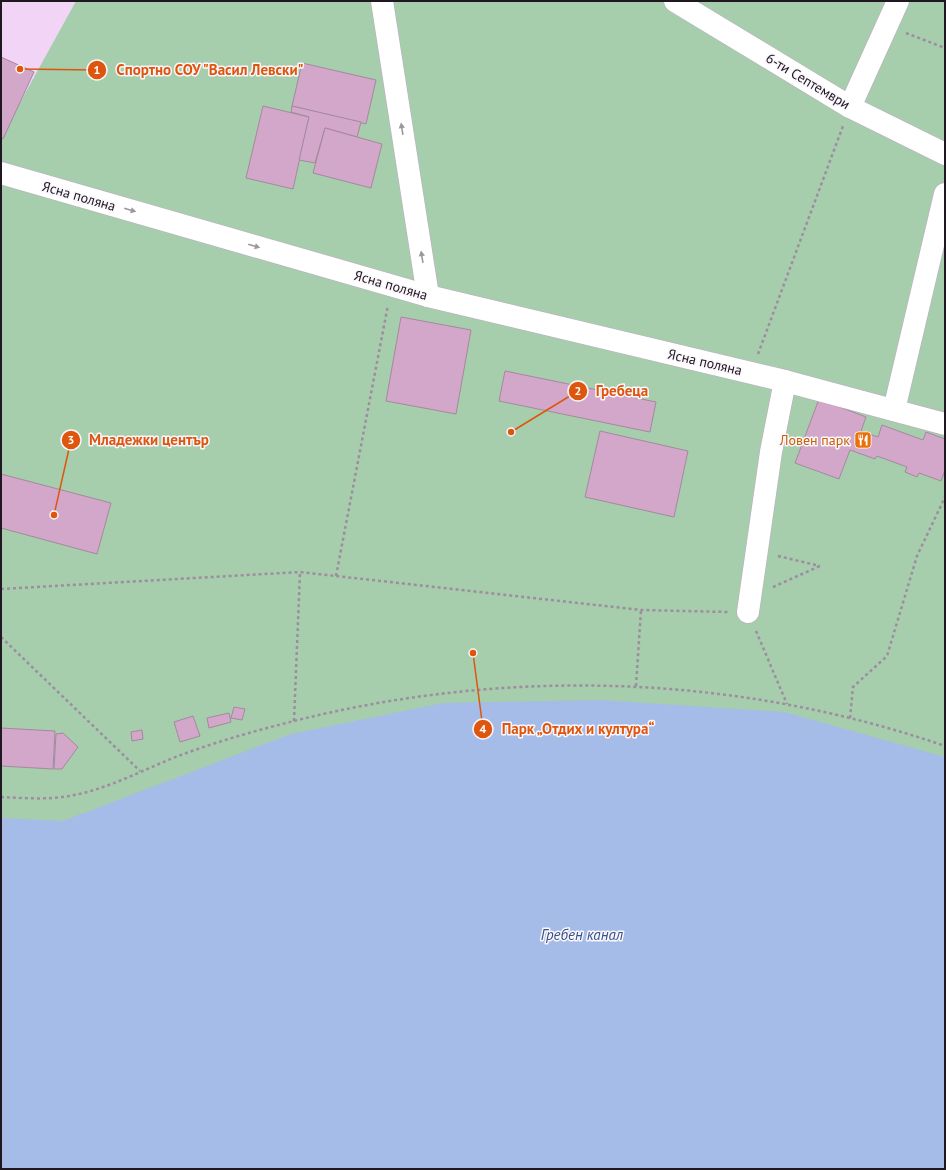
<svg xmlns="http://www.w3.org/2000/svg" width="946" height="1170" viewBox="0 0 946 1170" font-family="'PT Sans',sans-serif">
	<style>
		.built { fill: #f2d5f6 }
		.green { fill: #a6cdac }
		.water { fill: #a4bce7 }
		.building { fill: #d2a7c9; stroke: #a4899e }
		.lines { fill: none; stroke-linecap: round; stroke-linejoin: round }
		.minor-casing { stroke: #c1aac4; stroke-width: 23 }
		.path { stroke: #9e8da0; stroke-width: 2.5; stroke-dasharray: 3 3; stroke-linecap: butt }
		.minor { stroke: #fff; stroke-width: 22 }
		.oneway { fill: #9b979b }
		.labels { text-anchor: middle; stroke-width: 3; stroke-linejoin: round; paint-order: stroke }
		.street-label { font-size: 14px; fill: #201821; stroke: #fbf6fc }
		.food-label { font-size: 14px; fill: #c56008; stroke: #fbf6fc; text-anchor: end }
		.water-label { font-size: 15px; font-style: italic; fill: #36528a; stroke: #fbf6fc }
		.leader { fill: none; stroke: #de560d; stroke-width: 1.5 }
		.callout-dot { fill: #de560d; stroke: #fbf6fc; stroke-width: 1.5 }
		.mark-label { font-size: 12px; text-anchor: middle; font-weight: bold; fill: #fff }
		.callout-label { font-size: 15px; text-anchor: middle; font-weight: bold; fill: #de560d; stroke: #fbf6fc; stroke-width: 3; stroke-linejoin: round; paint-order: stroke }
	</style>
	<rect width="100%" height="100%" fill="#fae2fd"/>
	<!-- built -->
	<polygon class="built" points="1,1 76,1 1,138"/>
	<!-- green -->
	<polygon class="green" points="76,1 945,1 945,1169 1,1169 1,137"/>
	<!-- water -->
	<polygon class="water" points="600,700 784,712 945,757 945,1169 1,1169 1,818 63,821 291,734 443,703"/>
	<!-- building -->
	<g class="building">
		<polygon points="1,57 34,72 3,139 1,138"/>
		<polygon points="302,63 376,80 366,124 292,106"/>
		<polygon points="263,106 309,117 293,189 246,178"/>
		<polygon points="292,106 361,122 357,137 325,128 315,163 299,160 309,117 291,112"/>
		<polygon points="325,128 382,144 371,188 313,173"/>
		<polygon points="401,317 471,330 456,414 386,401"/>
		<polygon points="505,371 656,402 650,432 499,401"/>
		<polygon points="819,399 866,417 861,431 878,437 882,425 923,440 926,432 945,439 945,470 941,481 919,473 917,477 905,472 907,467 877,456 875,459 850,450 839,479 795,463"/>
		<polygon points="600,431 688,451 674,517 585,497"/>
		<polygon points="1,474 111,503 97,554 1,528"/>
		<polygon points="234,707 245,709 242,720 231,718"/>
		<polygon points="229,713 231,722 209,728 207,718"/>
		<polygon points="193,716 200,736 180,742 174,722"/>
		<polygon points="1,728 55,731 53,769 1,766"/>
		<polygon points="142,730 143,739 132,741 131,732"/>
		<polygon points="63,733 78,747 62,769 54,769 56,734"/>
	</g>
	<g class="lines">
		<defs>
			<g id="minor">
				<polyline points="382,1 428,296"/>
				<polyline points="675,1 850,107 945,154"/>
				<polyline points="850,107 898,1"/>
				<polyline points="1,173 428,296 785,381"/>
				<polyline points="894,410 945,194"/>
				<polyline points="748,612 771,452 785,381 945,424"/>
			</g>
		</defs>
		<!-- minor casing -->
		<use href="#minor" class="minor-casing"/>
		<!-- path -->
		<g class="path">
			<polyline points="906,33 945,48"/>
			<polyline points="758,354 843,126"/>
			<polyline points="778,556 820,566"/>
			<polyline points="336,576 388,305"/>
			<polyline points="773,587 820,566"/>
			<polyline points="1,589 300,572 641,610 728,612"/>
			<polyline points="756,631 787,704"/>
			<polyline points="1,637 140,771"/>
			<polyline points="636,686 641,610"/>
			<polyline points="850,718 853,687 887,656 917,556 945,497"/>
			<polyline points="294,721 300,572"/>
			<path d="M 1,797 C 23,798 47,800 69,796 C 105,790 139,772 173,758 C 212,743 254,731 294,721 C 508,667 736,674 945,746"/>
		</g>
		<!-- minor -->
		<use href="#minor" class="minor"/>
	</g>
	<!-- one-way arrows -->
	<defs><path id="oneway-solid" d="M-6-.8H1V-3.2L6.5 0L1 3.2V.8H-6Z"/></defs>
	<g class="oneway">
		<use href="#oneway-solid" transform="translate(402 129) rotate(-99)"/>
		<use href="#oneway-solid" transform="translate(130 210) rotate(16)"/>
		<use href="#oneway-solid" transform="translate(254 246) rotate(16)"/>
		<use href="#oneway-solid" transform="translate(422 257) rotate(-99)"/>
	</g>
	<!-- icons -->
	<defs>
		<symbol id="restaurant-square" viewBox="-11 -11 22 22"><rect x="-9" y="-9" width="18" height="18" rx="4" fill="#e8710a" stroke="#fbf6fc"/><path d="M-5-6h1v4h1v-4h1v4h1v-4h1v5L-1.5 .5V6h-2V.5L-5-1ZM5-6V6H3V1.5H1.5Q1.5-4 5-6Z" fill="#fff"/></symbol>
	</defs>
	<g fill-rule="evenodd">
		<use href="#restaurant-square" x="853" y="430" width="20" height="20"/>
	</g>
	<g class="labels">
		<!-- street labels -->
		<g class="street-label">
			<text transform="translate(808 81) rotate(31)" y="5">6-ти Септември</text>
			<text transform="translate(79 196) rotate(16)" y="5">Ясна поляна</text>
			<text transform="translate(391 285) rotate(16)" y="5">Ясна поляна</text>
			<text transform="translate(705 362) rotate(13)" y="5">Ясна поляна</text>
		</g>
		<!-- food labels -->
		<g class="food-label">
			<text x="850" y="445">Ловен парк</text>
		</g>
		<!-- water labels -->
		<g class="water-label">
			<text x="582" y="940">Гребен канал</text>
		</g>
	</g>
	<!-- callouts -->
	<path class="leader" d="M20 69L97 70M511 432L578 391M54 515L71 440M473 653L483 729"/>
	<g class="callout-dot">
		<circle cx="20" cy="69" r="4"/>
		<circle cx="511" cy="432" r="4"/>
		<circle cx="54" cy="515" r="4"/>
		<circle cx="473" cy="653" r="4"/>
		<circle cx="97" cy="70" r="10"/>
		<circle cx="578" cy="391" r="10"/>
		<circle cx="71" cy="440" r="10"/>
		<circle cx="483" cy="729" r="10"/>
	</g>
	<g class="mark-label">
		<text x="97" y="74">1</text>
		<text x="578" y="395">2</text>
		<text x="71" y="444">3</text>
		<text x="483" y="733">4</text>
	</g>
	<g class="callout-label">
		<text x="210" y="75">Спортно СОУ "Васил Левски"</text>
		<text x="622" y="396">Гребеца</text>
		<text x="149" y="445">Младежки център</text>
		<text x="578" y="734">Парк „Отдих и култура“</text>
	</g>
	<!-- border -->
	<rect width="946" height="1170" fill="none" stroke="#201821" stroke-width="4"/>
</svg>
